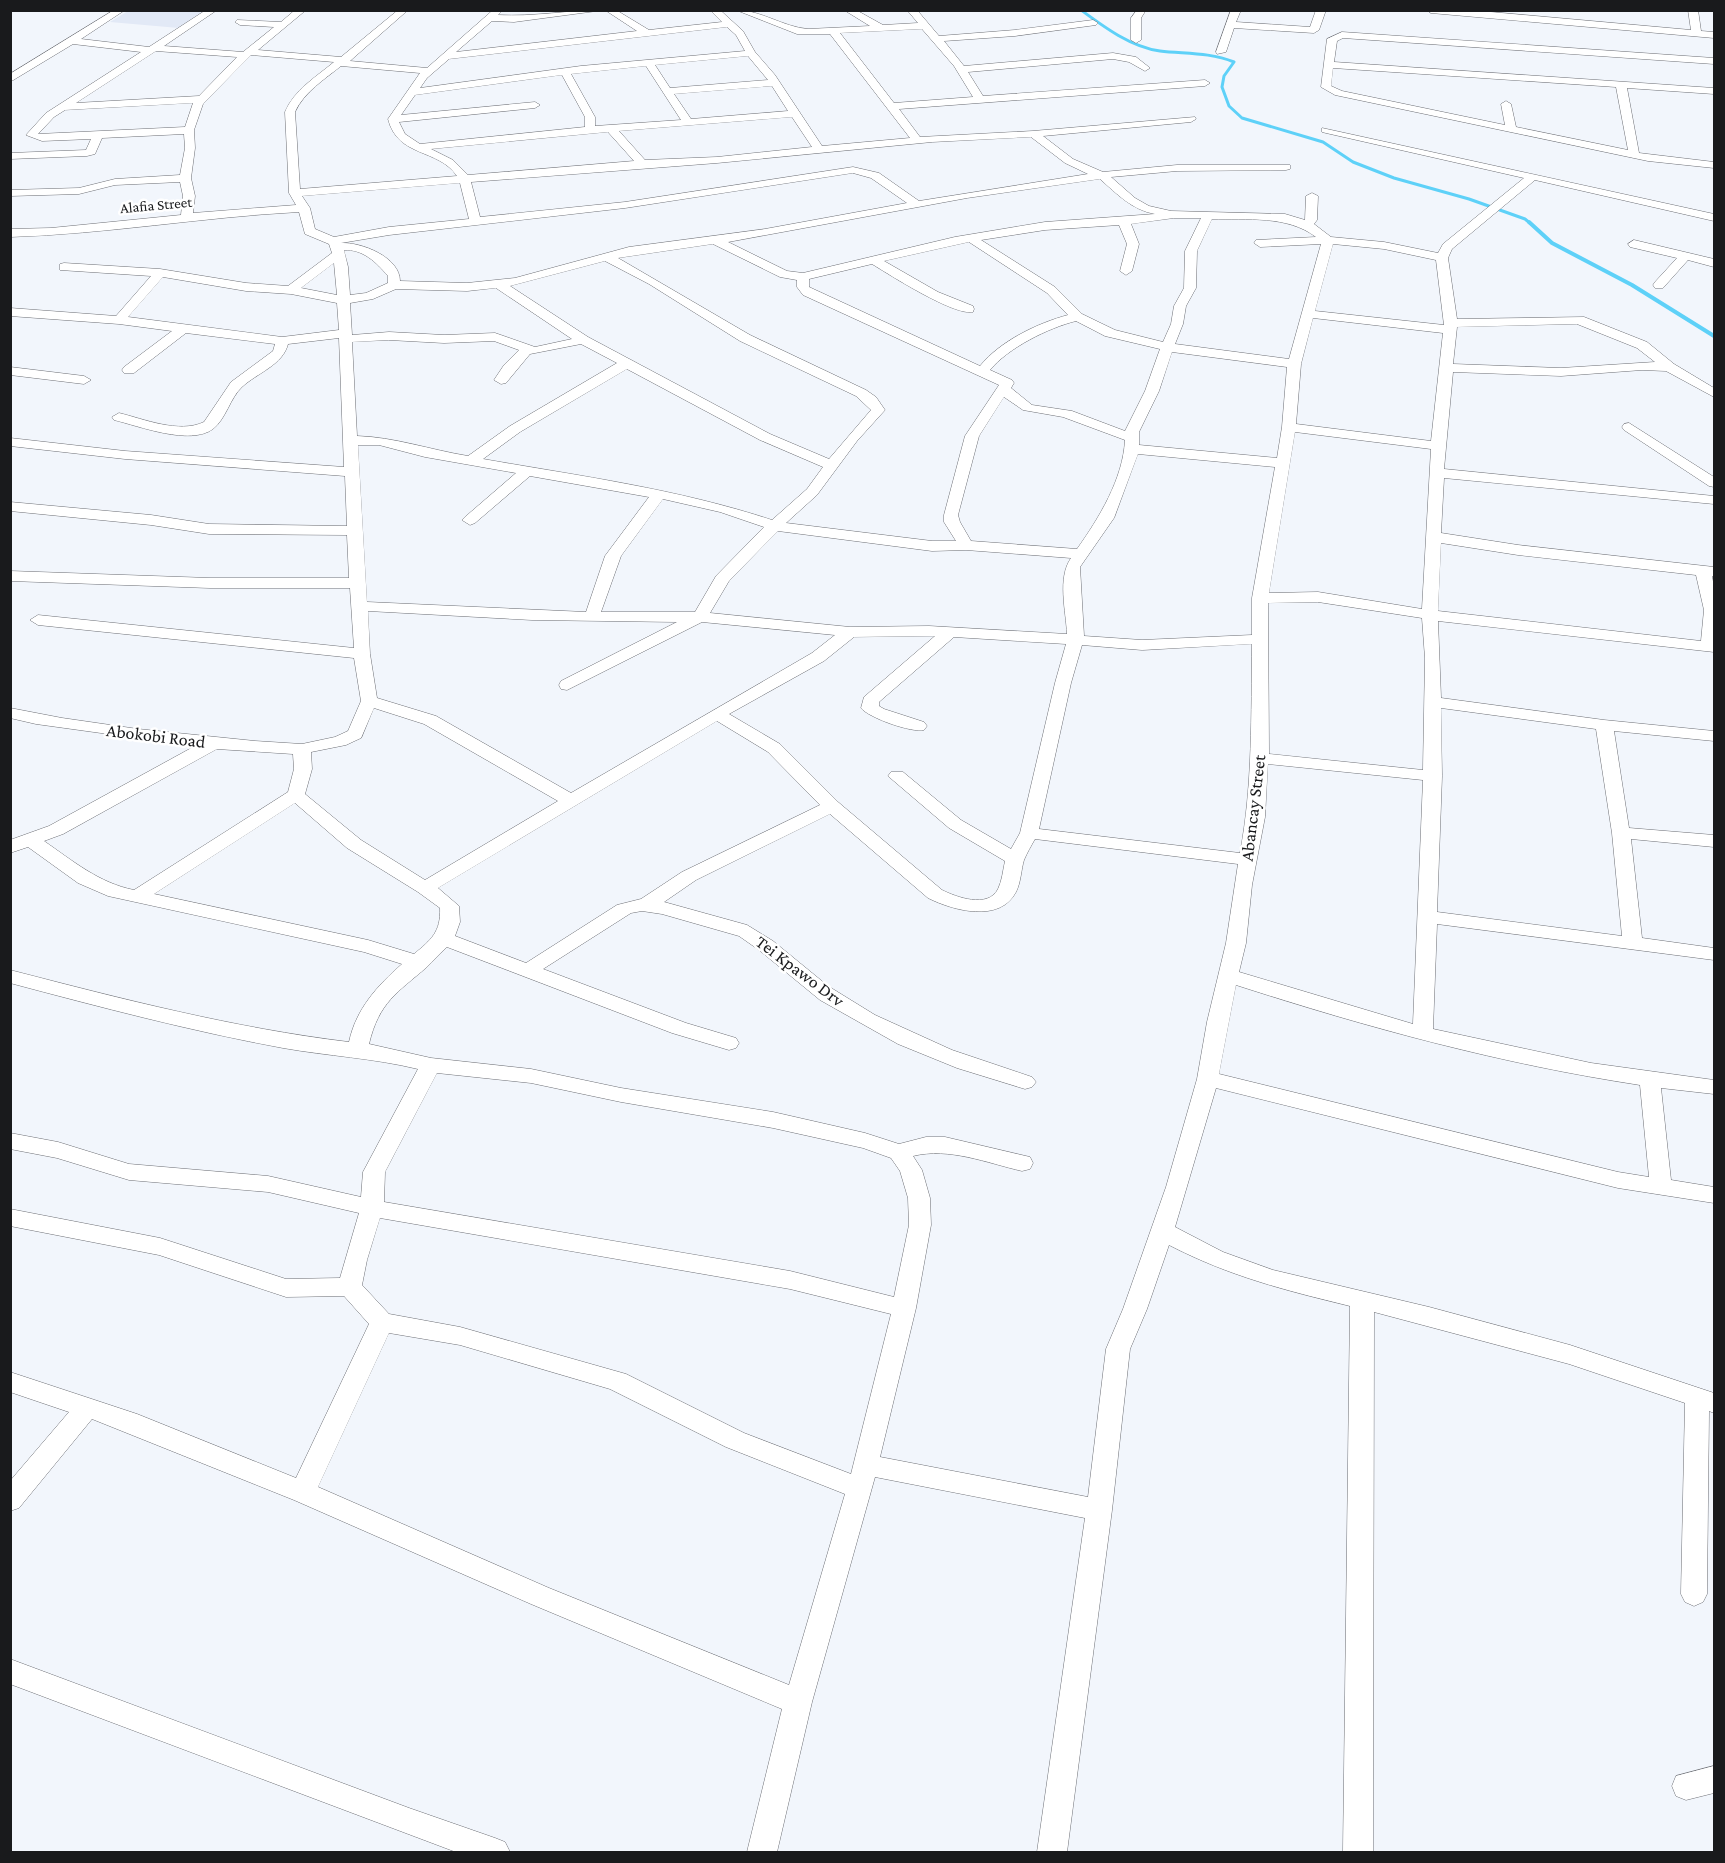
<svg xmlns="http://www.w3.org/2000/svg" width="1725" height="1863" viewBox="0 0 1725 1863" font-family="'Crimson Pro',serif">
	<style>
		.built { fill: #e2e9f6 }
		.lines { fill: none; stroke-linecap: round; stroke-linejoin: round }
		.stream-far1 { stroke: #5ed1f8; stroke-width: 3 }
		.stream { stroke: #5ed1f8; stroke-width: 4 }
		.minor-casing { stroke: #6d6f75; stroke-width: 1 }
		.minor { fill: #fff; fill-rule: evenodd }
		.labels { text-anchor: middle; stroke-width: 5; stroke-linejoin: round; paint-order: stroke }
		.far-street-label { font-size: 15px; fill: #191a1c; stroke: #fff }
		.street-label { font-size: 18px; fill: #191a1c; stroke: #fff }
	</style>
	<rect width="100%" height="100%" fill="#f2f6fc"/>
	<!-- built -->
	<polygon class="built" points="128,11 205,11 179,28 110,22"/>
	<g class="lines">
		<!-- stream-far1 -->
		<path class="stream-far1" d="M 1081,10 C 1104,27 1131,47 1160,51 C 1185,54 1209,52 1234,62 L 1224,76 L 1222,87 L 1229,106 L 1242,118 L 1323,142 L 1353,162 L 1394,178 L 1469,199 L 1525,219 L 1531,224"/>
		<!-- stream -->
		<polyline class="stream" points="1529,222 1552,243 1632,285 1714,336"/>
		<defs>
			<g id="minor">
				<path d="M 114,10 L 125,10 L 81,39 L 149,47 L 206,10 L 217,10 L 164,46 L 243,52 L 274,27 L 240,25 L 235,22 L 237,20 L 281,22 L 295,10 L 306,10 L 258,50 L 341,57 L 398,10 L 408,10 L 350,61 L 427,68 L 493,10 L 503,10 L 498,15 C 534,17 569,10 604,10 L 514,22 L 492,21 L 456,52 L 637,31 L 605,10 L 616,10 L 649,30 L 722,22 L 710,10 L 720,10 L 743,31 L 755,52 L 775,75 L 822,146 L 910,138 L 830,34 L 797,34 L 736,10 C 761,10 783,27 808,29 L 870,26 L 844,10 L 856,10 L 883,25 L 918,23 L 907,10 L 917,10 L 939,36 L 1015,30 L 1093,20 L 1098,23 L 1096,25 L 1015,36 L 944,41 L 964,66 L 1113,53 L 1136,57 L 1150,68 L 1145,71 L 1129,62 L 1113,59 L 968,72 L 983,96 L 1205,80 L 1210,83 L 1205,86 L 899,109 L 920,137 L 1033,131 L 1195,117 L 1196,119 L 1191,122 L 1043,136 L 1073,159 L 1103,172 L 1177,165 L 1290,165 L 1290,169 L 1286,170 L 1177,171 L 1111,177 L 1135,198 L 1149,206 L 1171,211 L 1285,214 L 1305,220 L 1306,196 L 1312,193 L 1318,196 L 1317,220 L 1314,224 L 1331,237 L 1384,242 L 1438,253 L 1443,244 L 1524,178 L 1326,133 L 1322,132 L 1322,128 L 1714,214 L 1714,221 L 1535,180 L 1452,249 L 1448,258 L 1457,319 L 1584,317 L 1647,342 L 1674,364 L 1714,388 L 1714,397 L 1666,371 L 1642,370 L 1561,376 L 1453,372 L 1444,469 L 1714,496 L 1714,504 L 1444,478 L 1441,533 L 1518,545 L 1714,567 L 1714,577 L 1712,576 L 1714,587 L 1714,652 L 1438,621 L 1441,698 L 1604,720 L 1714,731 L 1714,741 L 1614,731 L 1629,828 L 1714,835 L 1714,847 L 1631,839 L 1642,938 L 1714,948 L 1714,960 L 1437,924 L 1433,1029 L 1591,1063 L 1714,1080 L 1714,1094 L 1661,1088 L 1671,1180 L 1714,1187 L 1714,1203 L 1618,1188 L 1216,1088 L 1175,1227 L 1223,1252 L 1273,1270 L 1429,1307 L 1570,1345 L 1714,1393 L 1714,1413 L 1709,1411 L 1707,1594 L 1703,1602 L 1694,1606 L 1685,1602 L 1681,1594 L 1685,1403 L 1569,1364 L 1374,1312 L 1373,1852 L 1343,1852 L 1350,1306 C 1284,1290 1229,1276 1169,1245 L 1147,1309 L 1130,1349 L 1112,1510 L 1067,1852 L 1037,1852 L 1085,1518 L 875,1477 L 812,1702 L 777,1852 L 747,1852 L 782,1709 L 531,1604 L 294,1500 L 92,1419 L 19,1508 L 10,1511 L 10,1481 L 69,1412 L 10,1392 L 10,1372 L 137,1414 L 296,1478 L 369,1324 L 344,1296 L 286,1297 L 159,1255 L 10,1226 L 10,1209 L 160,1238 L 286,1279 L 340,1278 L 359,1213 L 268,1192 L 129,1180 L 57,1158 L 10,1149 L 10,1133 L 58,1142 L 129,1164 L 268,1176 L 361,1197 L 363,1172 L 418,1069 C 373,1058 328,1056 283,1048 C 191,1031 100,1007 10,983 L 10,970 C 122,999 234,1028 349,1042 C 356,1009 377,986 402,964 L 364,952 L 108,896 L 78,883 L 28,847 L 10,853 L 10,840 L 49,826 L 195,746 L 36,724 L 10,718 L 10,708 L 62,718 L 138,729 L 255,741 L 302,744 L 335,737 L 348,731 L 361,701 L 354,658 L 38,625 L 30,620 L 38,615 L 354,648 L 350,588 L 210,588 L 10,581 L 10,571 L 210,578 L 349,578 L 347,535 L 209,534 L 151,525 L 10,511 L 10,502 L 151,515 L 209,524 L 347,526 L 345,476 L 125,459 L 10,446 L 10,438 L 125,451 L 344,467 L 339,338 L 288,344 C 283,365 257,373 242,387 C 230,398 226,419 213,429 C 190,446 139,426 114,420 L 112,417 L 119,413 C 144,419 179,434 204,422 L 231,382 L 273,351 L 275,344 L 186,333 L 134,373 L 124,373 L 122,370 L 124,367 L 172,331 L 119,324 L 10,316 L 10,308 L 116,316 L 151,276 L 60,270 L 60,264 L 64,263 L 160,269 L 246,283 L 288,286 L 332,253 L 329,244 L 305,234 L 299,212 C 203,217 107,234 10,237 L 10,229 L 51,228 L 181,215 L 183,196 L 180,182 L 115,185 L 79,194 L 10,196 L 10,190 L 79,188 L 115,179 L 180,175 L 185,148 L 184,134 L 102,138 L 95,154 L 87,156 L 10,159 L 10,153 L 86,150 L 91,139 L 42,141 L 26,135 L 46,113 L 141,52 L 73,44 L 10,82 L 10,74 ZM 727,27 L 736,35 L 745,51 L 581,66 L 420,88 L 427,78 L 449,59 ZM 922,29 L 954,66 L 973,97 L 894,103 L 840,33 ZM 156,51 L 237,57 L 199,96 L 76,103 ZM 251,55 L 334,62 C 316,77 294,90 285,112 L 289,193 L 296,205 L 193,213 L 195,196 L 191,178 L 195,148 L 194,130 L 203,104 ZM 748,56 L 768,80 L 670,88 L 655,65 ZM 341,66 L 420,73 L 388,119 C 398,158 438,148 457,176 L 300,189 L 295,112 C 304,92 325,79 341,66 ZM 646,66 L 681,120 L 595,126 L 595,117 L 571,74 ZM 562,75 L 585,117 L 585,127 L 420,144 L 405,134 L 399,122 L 535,108 L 540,105 L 535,102 L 401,115 L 415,95 ZM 772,86 L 788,111 L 691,119 L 674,94 ZM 193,103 L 185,127 L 38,134 L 54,117 L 65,110 ZM 792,117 L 812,147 L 717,157 L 645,160 L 619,131 ZM 608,132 L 634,161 L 468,175 L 453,160 L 431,149 ZM 1031,137 L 1065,163 L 1088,174 L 919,201 L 879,173 L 853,167 L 625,202 L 480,217 L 471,182 L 717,163 L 932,142 ZM 853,173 L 871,178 L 907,203 L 765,229 L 629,247 L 515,278 L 467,283 L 400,281 C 400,257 361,242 341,243 L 389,235 L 625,208 ZM 1100,179 C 1117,194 1132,210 1155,214 L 1045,222 L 955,237 L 803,273 L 787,271 L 728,242 L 967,198 ZM 460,183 L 469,219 L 389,227 L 334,237 L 315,229 L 310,208 L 302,196 ZM 1174,218 L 1201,218 L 1185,251 L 1184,288 L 1174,306 L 1171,324 L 1163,342 L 1115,330 L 1082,314 L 1055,287 L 981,240 L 1045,230 L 1119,225 L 1127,244 L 1120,271 L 1126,275 L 1132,271 L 1139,244 L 1131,224 ZM 1212,219 C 1247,220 1287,215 1316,237 L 1256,240 L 1254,243 L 1260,247 L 1321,244 L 1289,359 L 1175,344 L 1183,324 L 1186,306 L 1196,288 L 1197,251 ZM 969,242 L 1047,293 L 1068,315 C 1038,323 1000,341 980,366 L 809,287 L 809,279 L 872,264 C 890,275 954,316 973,312 L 974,309 L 973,306 L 938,292 L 884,261 ZM 713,244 L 780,277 L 797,280 L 797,287 L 803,295 L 999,385 L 965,436 L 944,515 L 944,522 L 956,541 L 932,541 L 786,523 L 817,495 L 857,441 L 885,410 L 876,397 L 866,390 L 750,335 L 618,258 ZM 1333,244 L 1384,249 L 1436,260 L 1444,325 L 1315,311 ZM 344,250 C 363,249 376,262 388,276 L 388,283 L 366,293 L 350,295 L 348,267 ZM 605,261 L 649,284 L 740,341 L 856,396 L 871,410 L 829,459 L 770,434 L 588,337 L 510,286 ZM 334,263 L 337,295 L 301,288 ZM 163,277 L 246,291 L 291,294 L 337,303 L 339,330 L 282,337 L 128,317 ZM 496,288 L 572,339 L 535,347 L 495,333 L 444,335 L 389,332 L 352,335 L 350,303 L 373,299 L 396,289 L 467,291 ZM 1313,318 L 1443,333 L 1431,441 L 1296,424 L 1301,364 ZM 1076,321 L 1105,336 L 1160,349 L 1145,391 L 1125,431 L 1072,411 L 1032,405 L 1011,388 L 1014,383 L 1012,380 L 990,370 C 1008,348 1048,328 1076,321 ZM 1577,324 L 1637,348 L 1655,362 L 1561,368 L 1453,364 L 1457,327 ZM 389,340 L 444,343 L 494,341 L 519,350 L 504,365 L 494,380 L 501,384 L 506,383 L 530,354 L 581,344 L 617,363 L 510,426 L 468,456 C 431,450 394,437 357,436 L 352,342 ZM 1172,352 L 1287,367 L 1282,427 L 1277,458 L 1139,445 L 1139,432 L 1159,391 ZM 627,369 L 760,440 L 823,467 L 807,489 L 772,520 C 678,489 580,476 483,459 L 520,432 ZM 1004,397 L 1023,410 L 1063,417 L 1125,440 C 1123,479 1099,518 1077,549 L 971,541 L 960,522 L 958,515 L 979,436 ZM 1295,432 L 1431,449 L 1422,609 L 1318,592 L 1269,593 ZM 358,445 L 379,445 L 425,457 L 516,473 L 465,517 L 462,520 L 470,525 L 475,523 L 530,476 L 649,497 L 605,556 L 586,612 L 367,602 ZM 1138,454 L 1275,467 L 1252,598 L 1252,635 L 1142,640 L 1084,636 L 1080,567 L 1114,518 ZM 663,499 L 720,512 L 764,527 L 716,576 L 695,612 L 601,612 L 621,556 ZM 778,531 L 932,551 L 966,550 L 1071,558 C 1057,578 1066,611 1067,634 L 929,626 L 850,627 L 710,613 L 729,581 ZM 1441,543 L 1518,555 L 1696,575 L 1704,610 L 1701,641 L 1438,611 ZM 1318,602 L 1422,618 L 1425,658 L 1423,770 L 1269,754 L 1268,603 ZM 368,611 L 532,620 L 677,622 L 561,681 L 559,685 L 561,689 L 567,690 L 702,622 L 835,635 L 812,653 L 571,793 L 436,716 L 377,698 L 370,654 ZM 935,636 L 864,697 L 861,708 C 869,718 912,733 924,730 L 927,726 L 924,722 L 884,709 L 879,706 L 879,702 L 954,637 L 1066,644 L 1055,683 L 1020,833 L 1011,849 L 961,820 L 903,772 L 891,772 L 888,776 L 949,828 L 1005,861 C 1003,870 1002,881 998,889 C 988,909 956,897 942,890 L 838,802 L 780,744 L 729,714 L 824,661 L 854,637 ZM 1252,644 C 1251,714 1253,784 1240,853 L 1039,829 L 1071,683 L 1082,645 L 1142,650 ZM 374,708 L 424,724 L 558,801 L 425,880 L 361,840 L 305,794 L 312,769 L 311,752 L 346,745 L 361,738 ZM 1441,708 L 1596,729 L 1612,833 L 1622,936 L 1437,912 L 1442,776 ZM 717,721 L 768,752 L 820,805 L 682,872 L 641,899 L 617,905 L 526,963 L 455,936 L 460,922 L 459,906 L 438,888 ZM 217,749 L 293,754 L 294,769 L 288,792 L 134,890 C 99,883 73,861 44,841 L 63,834 ZM 1268,764 L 1423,780 L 1413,1024 L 1239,972 L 1246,943 L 1252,885 L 1265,817 ZM 295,803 L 347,848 L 418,892 L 440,908 C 441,932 431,940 414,954 L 368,940 L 154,894 ZM 830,814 L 928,898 C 954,911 1000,923 1016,892 C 1021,882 1021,870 1024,860 C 1027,853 1031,846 1035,839 L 1238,864 L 1226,943 L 1207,1022 L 1197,1079 L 1166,1187 L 1123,1309 L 1106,1349 L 1088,1497 L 880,1457 L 916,1308 L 931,1225 L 930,1198 L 922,1170 L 913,1156 C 949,1147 987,1163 1022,1171 L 1030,1169 L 1033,1163 L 1030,1157 L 945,1137 L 926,1137 L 899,1144 L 865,1133 L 773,1112 L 621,1088 L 531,1069 L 431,1058 L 369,1044 C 379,1002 397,993 427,967 C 433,961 440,953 447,947 L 672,1033 L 729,1050 L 736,1048 L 739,1043 L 736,1038 L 686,1023 L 543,969 L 631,913 L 642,911 L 662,914 L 739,936 L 759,950 L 820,1000 L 898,1044 L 957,1068 L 1025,1089 L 1032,1087 L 1036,1082 L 1032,1077 L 952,1050 L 875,1015 L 828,986 L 773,941 L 747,925 L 664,902 L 696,880 ZM 1236,985 C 1369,1028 1502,1064 1640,1085 L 1649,1177 L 1618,1172 L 1219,1074 ZM 437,1073 L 531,1083 L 621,1102 L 773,1128 L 863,1148 L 891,1158 L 900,1171 L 908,1198 L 909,1225 L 894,1297 L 790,1271 L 384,1202 L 385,1172 ZM 380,1218 L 790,1289 L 891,1314 L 851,1474 L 744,1433 L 626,1374 L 460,1327 L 389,1314 L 362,1285 L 367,1260 ZM 389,1333 L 460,1345 L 610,1389 L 726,1447 L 845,1494 L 789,1685 L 549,1588 L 318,1487 Z"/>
				<polygon points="1137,10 1146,10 1141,18 1141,40 1136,43 1131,40 1131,18"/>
				<polygon points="1231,10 1241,10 1236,22 1310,27 1316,10 1326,10 1319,30 1314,33 1234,28 1226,52 1217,54 1216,52"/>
				<polygon points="1427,10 1469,10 1691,30 1688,10 1698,10 1701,31 1714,32 1714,38 1431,13"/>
				<path d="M 1342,32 L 1714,58 L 1714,64 L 1343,38 L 1337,41 L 1334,62 L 1714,88 L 1714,94 L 1627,88 L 1639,153 L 1714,162 L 1714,168 L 1648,161 L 1335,95 L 1321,87 L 1327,39 ZM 1333,68 L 1616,87 L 1628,150 L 1516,127 L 1511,104 L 1506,101 L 1501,104 L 1505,125 L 1342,91 L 1331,86 Z"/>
				<polygon points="1634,240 1714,259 1714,267 1688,260 1663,288 1655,288 1653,285 1655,282 1677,258 1630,247 1628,244"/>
				<polygon points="10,367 84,376 91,380 84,384 10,375"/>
				<polygon points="1629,423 1714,477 1714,487 1709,486 1624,430 1622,427 1624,424"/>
				<polygon points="10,1659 409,1808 495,1838 505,1842 510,1852 456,1852 10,1684"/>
				<polygon points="1714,1766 1714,1793 1686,1800 1676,1796 1672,1786 1676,1776"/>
			</g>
		</defs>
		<!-- minor casing -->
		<use href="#minor" class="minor-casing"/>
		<!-- minor -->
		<use href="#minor" class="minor"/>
	</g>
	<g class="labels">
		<!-- far-street labels -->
		<g class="far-street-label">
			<text transform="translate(156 205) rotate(-5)" y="5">Alafia Street</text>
		</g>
		<!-- street labels -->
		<g class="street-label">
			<text transform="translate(156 736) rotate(7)" y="6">Abokobi Road</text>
			<text transform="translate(1253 808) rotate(-83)" y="6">Abancay Street</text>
			<text transform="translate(800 971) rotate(37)" y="6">Tei Kpawo Drv</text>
		</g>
	</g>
	<!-- border -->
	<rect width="1725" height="1863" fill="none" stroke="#191a1c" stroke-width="24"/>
</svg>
